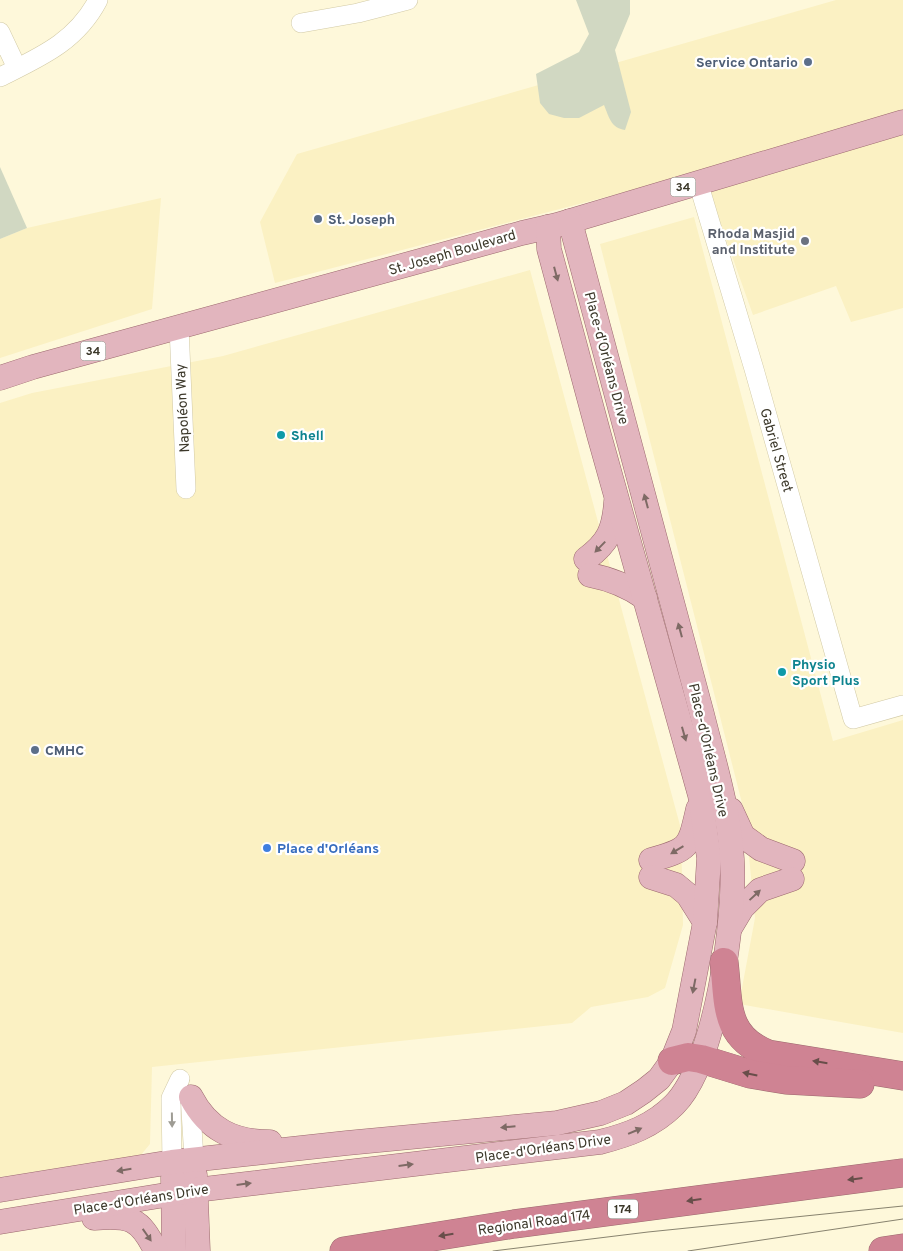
<svg xmlns="http://www.w3.org/2000/svg" width="903" height="1251" viewBox="0 0 903 1251" font-family="Overpass,sans-serif">
	<style>
		.built { fill: #fbf1c3 }
		.green { fill: #d1d8c2 }
		.lines { fill: none; stroke-linecap: round; stroke-linejoin: round }
		.minor-casing { stroke: #d2caa6; stroke-width: 20 }
		.major-casing { stroke: #9c696e; stroke-width: 25 }
		.highway-casing { stroke: #9c696e; stroke-width: 29 }
		.minor { stroke: #fff; stroke-width: 19 }
		.major { stroke: #e2b5be; stroke-width: 24 }
		.highway { stroke: #cf8393; stroke-width: 28 }
		.tram { stroke: #88836f; stroke-width: 1 }
		.oneway { fill: #7e6a65 }
		.oneway2 { fill: #684e4a }
		.oneway3 { fill: #9e9c94 }
		.service-dot { fill: #5c6f8a; stroke: #fff; stroke-width: 2 }
		.worship-dot { fill: #6b7280; stroke: #fff; stroke-width: 2 }
		.culture-dot { fill: #0f9aa8; stroke: #fff; stroke-width: 2 }
		.shop-dot { fill: #3f7fe0; stroke: #fff; stroke-width: 2 }
		.labels { text-anchor: middle; stroke-width: 4.5; stroke-linejoin: round; paint-order: stroke }
		.shield { fill: #fff; stroke: #76746a; stroke-width: 1 }
		.shield-label { font-size: 12px; font-weight: bold; fill: #3c382a }
		.service-label { font-size: 14px; font-weight: bold; fill: #4e5e75; stroke: #fff; text-anchor: start }
		.worship-label { font-size: 14px; font-weight: bold; fill: #5b616d; stroke: #fff; text-anchor: end }
		.street-label { font-size: 14px; fill: #3c382a; stroke: #fff }
		.culture-label { font-size: 14px; font-weight: bold; fill: #0d838f; stroke: #fff; text-anchor: start }
		.shop-label { font-size: 14px; font-weight: bold; fill: #366cbe; stroke: #fff; text-anchor: start }
	</style>
	<rect width="100%" height="100%" fill="#fef8da"/>
	<!-- built -->
	<g class="built">
		<polygon points="836,0 903,0 903,308 851,322 836,286 753,315 702,172 275,283 260,222 297,154"/>
		<polygon points="161,198 152,309 0,358 0,239 27,228"/>
		<polygon points="694,217 833,741 903,720 903,1033 739,1004 755,918 745,815 600,244"/>
		<polygon points="530,270 681,829 683,925 665,988 648,997 591,1007 572,1023 152,1067 150,1144 140,1156 0,1177 0,403 32,393 223,356"/>
	</g>
	<!-- green -->
	<g class="green">
		<path d="M 576,0 L 630,0 L 630,14 L 615,50 L 631,112 L 625,130 C 611,128 609,117 604,105 L 579,118 L 564,118 L 549,114 L 540,103 L 536,74 L 579,52 L 589,34 Z"/>
		<polygon points="0,167 27,228 0,239"/>
	</g>
	<g class="lines">
		<defs>
			<g id="minor">
				<polyline points="301,23 358,13 408,0"/>
				<polyline points="0,32 17,68"/>
				<path d="M 0,77 C 40,57 76,42 98,0"/>
				<polyline points="698,182 754,369 853,719 903,705"/>
				<polyline points="179,327 186,489"/>
				<polyline points="190,1095 194,1159"/>
				<polyline points="172,1162 171,1098 180,1079"/>
			</g>
			<g id="major">
				<polyline points="0,378 33,367 522,233 557,225 903,122"/>
				<path d="M 586,559 C 608,543 614,530 616,502"/>
				<path d="M 590,575 C 611,579 628,586 645,598"/>
				<polyline points="731,810 743,836 761,849 793,861"/>
				<path d="M 651,860 C 690,849 689,848 698,809"/>
				<polyline points="651,877 676,885 688,895 705,922"/>
				<polyline points="730,928 742,908 760,890 792,879"/>
				<path d="M 191,1097 C 208,1130 234,1142 270,1142"/>
				<polyline points="195,1175 198,1251"/>
				<polyline points="173,1178 174,1251"/>
				<polyline points="0,1190 172,1162 347,1143 557,1123 601,1113 626,1103 644,1091 659,1079 672,1061 684,1031 705,922 709,858 700,795 599,435 549,249 548,227"/>
				<path d="M 94,1218 C 130,1215 140,1218 156,1251"/>
				<path d="M 0,1222 L 196,1190 L 600,1142 C 628,1135 653,1126 674,1105 C 716,1063 736,918 732,859 C 729,810 714,762 702,714 L 570,221"/>
			</g>
			<g id="highway">
				<path d="M 724,962 C 729,1003 723,1036 768,1054 L 903,1076"/>
				<polyline points="672,1061 688,1057 701,1059 750,1074 786,1080 860,1084"/>
				<polyline points="344,1251 514,1224 903,1173"/>
				<polyline points="883,1251 903,1248"/>
			</g>
		</defs>
		<!-- minor casing -->
		<use href="#minor" class="minor-casing"/>
		<!-- major casing -->
		<use href="#major" class="major-casing"/>
		<!-- highway casing -->
		<use href="#highway" class="highway-casing"/>
		<!-- minor -->
		<use href="#minor" class="minor"/>
		<!-- major -->
		<use href="#major" class="major"/>
		<!-- highway -->
		<use href="#highway" class="highway"/>
		<!-- tram -->
		<g class="tram">
			<polyline points="493,1251 648,1232 903,1206"/>
			<polyline points="688,1251 903,1219"/>
		</g>
	</g>
	<!-- one-way arrows -->
	<defs><path id="oneway-solid" d="M-6-.8H1V-3.2L6.5 0L1 3.2V.8H-6Z" transform="scale(1.25)"/></defs>
	<g class="oneway">
		<use href="#oneway-solid" transform="translate(556 274) rotate(75)"/>
		<use href="#oneway-solid" transform="translate(646 501) rotate(-105)"/>
		<use href="#oneway-solid" transform="translate(600 547) rotate(134)"/>
		<use href="#oneway-solid" transform="translate(680 630) rotate(-105)"/>
		<use href="#oneway-solid" transform="translate(684 734) rotate(74)"/>
		<use href="#oneway-solid" transform="translate(677 850) rotate(149)"/>
		<use href="#oneway-solid" transform="translate(755 895) rotate(-43)"/>
		<use href="#oneway-solid" transform="translate(694 986) rotate(101)"/>
		<use href="#oneway-solid" transform="translate(508 1127) rotate(175)"/>
		<use href="#oneway-solid" transform="translate(635 1131) rotate(-23)"/>
		<use href="#oneway-solid" transform="translate(406 1165) rotate(-7)"/>
		<use href="#oneway-solid" transform="translate(124 1170) rotate(171)"/>
		<use href="#oneway-solid" transform="translate(244 1184) rotate(-7)"/>
		<use href="#oneway-solid" transform="translate(147 1235) rotate(55)"/>
	</g>
	<g class="oneway2">
		<use href="#oneway-solid" transform="translate(820 1062) rotate(-171)"/>
		<use href="#oneway-solid" transform="translate(750 1074) rotate(-168)"/>
		<use href="#oneway-solid" transform="translate(855 1179) rotate(173)"/>
		<use href="#oneway-solid" transform="translate(694 1200) rotate(172)"/>
		<use href="#oneway-solid" transform="translate(446 1235) rotate(171)"/>
	</g>
	<use class="oneway3" href="#oneway-solid" transform="translate(172 1120) rotate(89)"/>
	<!-- markers -->
	<g class="service-dot">
		<circle cx="808" cy="62" r="5"/>
		<circle cx="318" cy="219" r="5"/>
		<circle cx="35" cy="750" r="5"/>
	</g>
	<circle class="worship-dot" cx="805" cy="241" r="5"/>
	<g class="culture-dot">
		<circle cx="281" cy="435" r="5"/>
		<circle cx="782" cy="672" r="5"/>
	</g>
	<circle class="shop-dot" cx="267" cy="848" r="5"/>
	<g class="labels">
		<!-- shield labels -->
		<g class="shield">
			<rect x="670.5" y="177.5" width="25" height="19" rx="4"/>
			<rect x="80.5" y="341.5" width="25" height="19" rx="4"/>
			<rect x="608" y="1199.5" width="30" height="19" rx="4"/>
		</g>
		<g class="shield-label">
			<text x="683" y="191">34</text>
			<text x="93" y="355">34</text>
			<text x="623" y="1213">174</text>
		</g>
		<!-- service labels -->
		<g class="service-label">
			<text x="798" y="67" text-anchor="end">Service Ontario</text>
			<text x="328" y="224">St. Joseph</text>
			<text x="45" y="755">CMHC</text>
		</g>
		<!-- worship labels -->
		<g class="worship-label">
			<text x="795" y="238">Rhoda Masjid<tspan x="795" dy="16">and Institute</tspan></text>
		</g>
		<!-- street labels -->
		<g class="street-label">
			<text transform="translate(452 252) rotate(-16)" y="5">St. Joseph Boulevard</text>
			<text transform="translate(607 358) rotate(75)" y="5">Place-d'Orléans Drive</text>
			<text transform="translate(182 408) rotate(-93)" y="5">Napoléon Way</text>
			<text transform="translate(777 450) rotate(74)" y="5">Gabriel Street</text>
			<text transform="translate(709 750) rotate(77)" y="5">Place-d'Orléans Drive</text>
			<text transform="translate(543 1148) rotate(-8)" y="5">Place-d'Orléans Drive</text>
			<text transform="translate(141 1199) rotate(-9)" y="5">Place-d'Orléans Drive</text>
			<text transform="translate(534 1222) rotate(-8)" y="5">Regional Road 174</text>
		</g>
		<!-- culture labels -->
		<g class="culture-label">
			<text x="291" y="440">Shell</text>
			<text x="792" y="669">Physio<tspan x="792" dy="16">Sport Plus</tspan></text>
		</g>
		<!-- shop labels -->
		<g class="shop-label">
			<text x="277" y="853">Place d'Orléans</text>
		</g>
	</g>
</svg>
